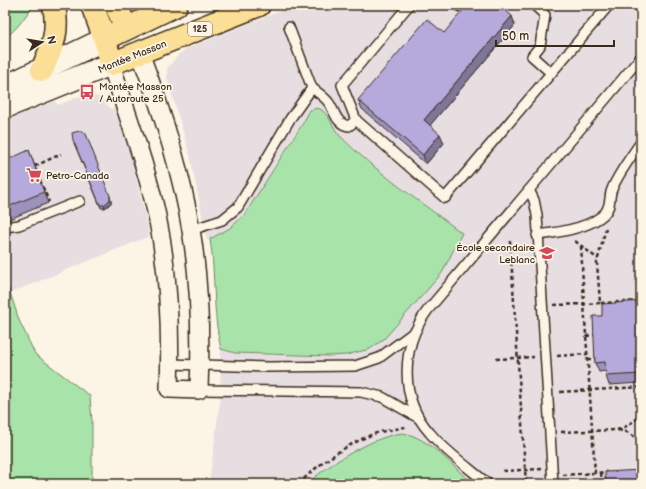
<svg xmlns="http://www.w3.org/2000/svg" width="646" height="489" viewBox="0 0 646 489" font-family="'Balsamiq Sans',sans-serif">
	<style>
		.built { fill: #e7dee2 }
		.green { fill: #a8e4aa; stroke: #728764 }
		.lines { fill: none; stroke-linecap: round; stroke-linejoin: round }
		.lane-casing { stroke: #3b2a1e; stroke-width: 12 }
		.street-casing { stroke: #3b2a1e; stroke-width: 20 }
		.secondary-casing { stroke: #3b2a1e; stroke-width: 25 }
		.primary-casing { stroke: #3b2a1e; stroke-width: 25 }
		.highway-casing { stroke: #3b2a1e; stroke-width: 25 }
		.path { stroke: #3b2a1e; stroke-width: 2.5; stroke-dasharray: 4 3; stroke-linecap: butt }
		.lane { stroke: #fcf5e5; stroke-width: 9 }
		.street { stroke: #fcf5e5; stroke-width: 17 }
		.secondary { stroke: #fcf5e5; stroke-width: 22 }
		.primary { stroke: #fbdf96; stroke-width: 22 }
		.highway { stroke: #fbdf96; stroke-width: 22 }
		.wall { fill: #9c92bc; stroke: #3b2a1e }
		.shaded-wall { fill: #7f7799; stroke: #3b2a1e }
		.building { fill: #b5aadb; stroke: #3b2a1e }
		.labels { text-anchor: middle; stroke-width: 3.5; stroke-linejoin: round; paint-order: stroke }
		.shield { fill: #fcf5e5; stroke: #75675a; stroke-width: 1 }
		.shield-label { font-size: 9px; font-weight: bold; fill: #3b2a1e }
		.street-label { font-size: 10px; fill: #3b2a1e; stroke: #fcf5e5 }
		.poi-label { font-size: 10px; fill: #3b2a1e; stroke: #fcf5e5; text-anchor: start }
	</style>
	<rect width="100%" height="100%" fill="#fcf5e5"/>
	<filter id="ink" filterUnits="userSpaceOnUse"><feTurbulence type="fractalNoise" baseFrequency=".025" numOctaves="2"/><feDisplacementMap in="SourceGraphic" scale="8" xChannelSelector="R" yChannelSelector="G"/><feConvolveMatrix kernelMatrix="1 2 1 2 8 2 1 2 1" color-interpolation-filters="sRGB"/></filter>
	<g filter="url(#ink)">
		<!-- built -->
		<g class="built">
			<polygon points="295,5 641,5 641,484 209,484 220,401 221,349 235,353 279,355 328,356 359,353 462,233 381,172 310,110 245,214 230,228 207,241 190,155 170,89 167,78 167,69 179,54 186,49"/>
			<polygon points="85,94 100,97 111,109 114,107 130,152 150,236 5,295 5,121 55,101 58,105"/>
		</g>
		<!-- green -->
		<g class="green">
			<polygon points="5,5 34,5 18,26 5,39"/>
			<path d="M 318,108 C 330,113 332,128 340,136 C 377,173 421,202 462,233 L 442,273 L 384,339 L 370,349 L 346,355 L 328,356 L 235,353 L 221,349 C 212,313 216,275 210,239 L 230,228 L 245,214 L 303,123 L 310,110 Z"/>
			<polygon points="9,289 19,320 35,354 90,396 92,421 92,484 5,484 5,290"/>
			<path d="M 403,433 C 430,438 452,466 473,484 L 307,484 C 327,465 376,435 403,433 Z"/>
		</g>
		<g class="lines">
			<defs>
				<g id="lane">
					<polyline points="409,5 342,85 356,120 445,198 609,5"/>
					<polyline points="534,5 545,15 540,46 532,56 551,73"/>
					<path d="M 312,88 C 317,92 325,97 329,103 C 335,112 337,125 349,126 L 356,120"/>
					<polyline points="5,227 19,225 80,201"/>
					<polyline points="191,230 222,220 238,207 290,119 312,88 289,27"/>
					<path d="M 537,235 C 556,233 590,228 604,214 C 611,207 609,200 611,192 C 615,178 633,154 641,142"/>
					<polyline points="169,364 269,367 355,366 379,358 414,332"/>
					<polyline points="199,390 361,392 382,397 417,417"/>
					<path d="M 488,484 C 469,468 446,452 430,433 C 399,399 401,347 427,311 L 529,190"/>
					<polyline points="553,484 537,215 534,200 529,190 641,57"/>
				</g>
				<path id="street" d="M 111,64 C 127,115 146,164 157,216 C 169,272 171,331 169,389 L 199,390 C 201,337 200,283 191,230 C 181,169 162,111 140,53"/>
				<g id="secondary">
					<polyline points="5,87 105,39"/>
					<polyline points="5,107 111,64"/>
				</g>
				<polyline id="primary" points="176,5 105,39 111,64 259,5"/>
				<g id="highway">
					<polyline points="92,5 105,39"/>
					<polyline points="116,5 126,28"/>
					<path d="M 42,70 C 53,45 59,33 54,5"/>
				</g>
			</defs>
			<!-- lane casing -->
			<use href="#lane" class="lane-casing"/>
			<!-- street casing -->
			<use href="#street" class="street-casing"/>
			<!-- secondary casing -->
			<use href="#secondary" class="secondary-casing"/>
			<!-- primary casing -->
			<use href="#primary" class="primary-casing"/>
			<!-- highway casing -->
			<use href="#highway" class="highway-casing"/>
			<!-- path -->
			<g class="path">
				<polyline points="451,5 462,14"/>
				<polyline points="32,161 49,202"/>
				<polyline points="5,166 7,171"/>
				<polyline points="35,166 61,154"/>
				<polyline points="606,228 597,262 600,303 641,301"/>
				<polyline points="510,241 526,484"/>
				<polyline points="575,241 598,259"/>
				<polyline points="600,303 584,304 595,473 607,472"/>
				<polyline points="554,305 584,304 581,245"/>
				<polyline points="586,336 596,335"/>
				<polyline points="557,356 587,354"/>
				<polyline points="496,359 534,357"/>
				<polyline points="587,359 598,359"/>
				<polyline points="560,392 641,387"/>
				<polyline points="618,430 627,432 641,441"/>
				<polyline points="561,432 617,430 625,427 641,416"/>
				<polyline points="503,471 542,469"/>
				<polyline points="601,473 602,484"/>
				<polyline points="563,475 595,473"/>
				<path d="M 299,484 C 316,465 348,444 371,435 C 383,430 396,430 408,426"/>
			</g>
			<!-- lane -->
			<use href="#lane" class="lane"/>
			<!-- street -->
			<use href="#street" class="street"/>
			<!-- secondary -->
			<use href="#secondary" class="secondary"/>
			<!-- primary -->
			<use href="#primary" class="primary"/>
			<!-- highway -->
			<use href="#highway" class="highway"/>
		</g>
		<!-- wall -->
		<g class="wall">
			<polygon points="515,25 430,125 444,143 426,164 362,109 358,100"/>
			<polygon points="74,143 111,200 111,203 105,208 101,208"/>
			<polygon points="29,150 48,203 5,221 5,171 7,170"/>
			<polygon points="641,301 641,383 609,385 606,376 606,371 599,372 595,363 602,316"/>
		</g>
		<!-- shaded-wall -->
		<g class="shaded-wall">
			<polygon points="512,16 515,25 427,129 424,120"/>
			<polygon points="440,134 444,143 426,164 423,155"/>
			<polygon points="110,196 111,200 111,203 105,208 104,205"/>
		</g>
		<!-- building -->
		<g class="building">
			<polygon points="467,5 499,5 512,16 424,120 440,134 423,155 358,100 427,19 444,33"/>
			<polygon points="79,131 83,131 86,134 110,196 110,200 104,205 100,205 73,140 72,133"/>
			<polygon points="29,150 44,192 5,208 5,171 7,170 5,165 5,161"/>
			<polygon points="641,301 641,374 606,376 605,362 595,363 593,316 602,316 602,304"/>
			<polygon points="641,470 641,484 606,484 605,472"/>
		</g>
	</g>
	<!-- icons -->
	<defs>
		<symbol id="bus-bare" viewBox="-9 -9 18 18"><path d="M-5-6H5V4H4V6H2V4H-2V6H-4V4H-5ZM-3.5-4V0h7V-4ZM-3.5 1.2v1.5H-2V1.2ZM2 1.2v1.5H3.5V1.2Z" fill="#d1495b" stroke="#fcf5e5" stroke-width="2.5" paint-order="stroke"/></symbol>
		<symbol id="supermarket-bare" viewBox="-9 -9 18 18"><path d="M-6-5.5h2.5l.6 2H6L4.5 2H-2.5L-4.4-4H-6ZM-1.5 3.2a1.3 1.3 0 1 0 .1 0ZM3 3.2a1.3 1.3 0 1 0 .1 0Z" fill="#d1495b" stroke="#fcf5e5" stroke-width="2.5" paint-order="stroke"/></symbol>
		<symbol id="school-bare" viewBox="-9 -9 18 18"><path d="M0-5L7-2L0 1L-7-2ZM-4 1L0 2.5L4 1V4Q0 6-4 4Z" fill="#d1495b" stroke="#fcf5e5" stroke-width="2.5" paint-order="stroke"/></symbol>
	</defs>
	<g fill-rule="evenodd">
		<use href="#bus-bare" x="76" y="81" width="22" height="22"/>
		<use href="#supermarket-bare" x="23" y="164" width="22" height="22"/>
		<use href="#school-bare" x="536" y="242" width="22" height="22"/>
	</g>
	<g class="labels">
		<!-- shield labels -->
		<rect class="shield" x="188" y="22" width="24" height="14" rx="3"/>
		<g class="shield-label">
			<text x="200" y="32">125</text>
		</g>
		<!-- street labels -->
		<g class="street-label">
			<text transform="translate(132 56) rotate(-22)" y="4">Montée Masson</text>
		</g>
		<!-- poi labels -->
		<g class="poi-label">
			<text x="99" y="90">Montée Masson<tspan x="99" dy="12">/ Autoroute 25</tspan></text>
			<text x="46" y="179">Petro-Canada</text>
			<text x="535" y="251" text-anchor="end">École secondaire<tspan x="535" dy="12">Leblanc</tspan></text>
		</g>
	</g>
	<!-- margin -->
	<rect width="646" height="489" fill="none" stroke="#fcf5e5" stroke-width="20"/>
	<rect x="10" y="10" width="626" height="469" fill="none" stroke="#3b2a1e" stroke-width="1.5" filter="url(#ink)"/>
	<!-- north arrow -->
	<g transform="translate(42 42) rotate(78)" stroke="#fcf5e5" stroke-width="3" paint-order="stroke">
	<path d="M0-3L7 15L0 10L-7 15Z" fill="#3b2a1e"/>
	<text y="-6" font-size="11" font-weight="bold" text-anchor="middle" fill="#3b2a1e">N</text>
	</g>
	<!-- scale -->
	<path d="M496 40v6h118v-6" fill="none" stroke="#3b2a1e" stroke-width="2"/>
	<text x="502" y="40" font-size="12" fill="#3b2a1e" stroke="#fcf5e5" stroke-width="3" paint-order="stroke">50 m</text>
</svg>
